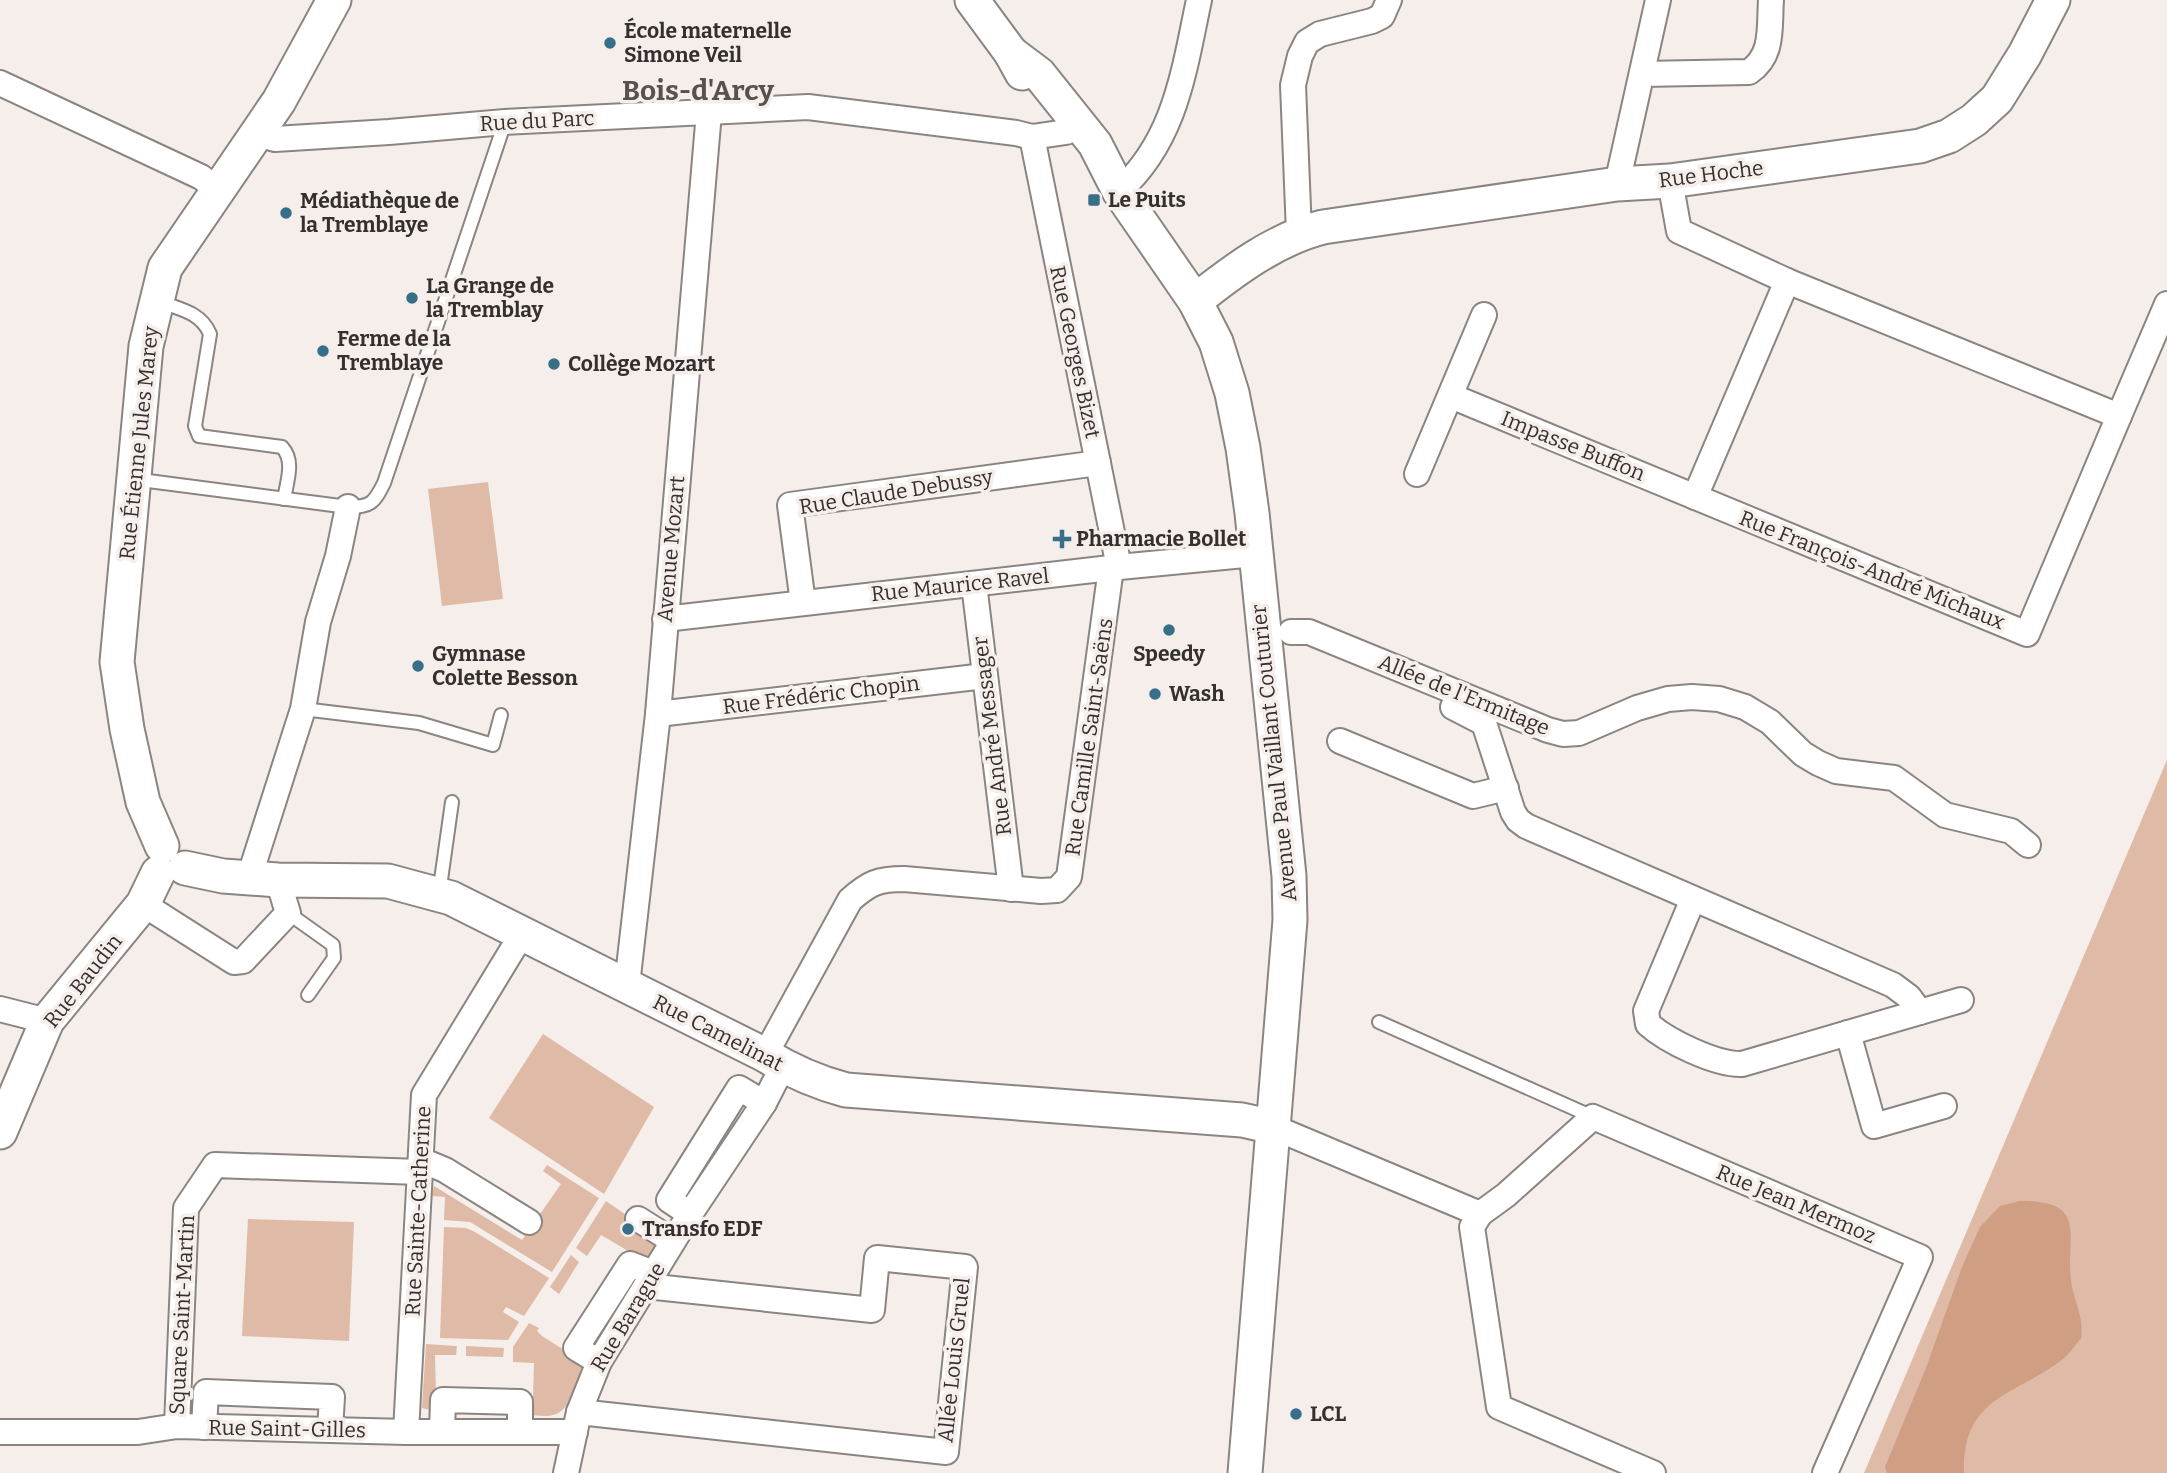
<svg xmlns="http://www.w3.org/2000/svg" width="2167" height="1473" viewBox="0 0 2167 1473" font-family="Bitter,serif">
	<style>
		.green { fill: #dfbaa6 }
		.water { fill: #cf9e83 }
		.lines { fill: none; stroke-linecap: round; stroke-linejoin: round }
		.lane-casing { stroke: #8b8581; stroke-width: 16 }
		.street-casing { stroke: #8b8581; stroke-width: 28 }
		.secondary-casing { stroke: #8b8581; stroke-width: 37 }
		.lane { stroke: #fff; stroke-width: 12 }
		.street { stroke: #fff; stroke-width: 24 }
		.secondary { stroke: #fff; stroke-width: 33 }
		.poi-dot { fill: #376f89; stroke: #f5eeea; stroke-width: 2.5 }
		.labels { text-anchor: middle; stroke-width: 7; stroke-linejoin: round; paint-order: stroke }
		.poi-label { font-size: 21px; font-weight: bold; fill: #33302f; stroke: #f5eeea; text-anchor: start }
		.street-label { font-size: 21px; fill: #33302f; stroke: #f5eeea }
		.district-label { font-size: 28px; font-weight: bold; fill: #58524f; stroke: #f5eeea }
	</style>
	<rect width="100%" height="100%" fill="#f5eeea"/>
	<!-- green -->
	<g class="green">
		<polygon points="488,482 503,599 442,606 428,489"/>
		<polygon points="2167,760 2167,1473 1864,1473"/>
		<polygon points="543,1034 654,1107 604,1194 489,1118"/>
		<polygon points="547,1165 599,1198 552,1272 470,1222 444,1220 445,1197 432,1196 434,1186 522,1240 561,1184 543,1171"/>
		<polygon points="606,1201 661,1239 647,1262 601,1235 587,1256 576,1248"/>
		<polygon points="248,1219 354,1222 349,1341 242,1336"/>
		<polygon points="444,1227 466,1228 475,1232 549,1278 524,1316 506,1307 503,1312 519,1322 508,1340 440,1338"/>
		<polygon points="571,1255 579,1262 559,1294 550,1287"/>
		<path d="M 529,1323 L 539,1328 L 537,1331 L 542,1336 L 583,1362 C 578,1377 572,1411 553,1415 C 546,1417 537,1415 530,1415 L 533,1398 L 534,1363 L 513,1362 L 513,1347 Z"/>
		<polygon points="426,1344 457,1346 456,1355 435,1355 436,1395 434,1411 422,1408"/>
		<polygon points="466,1346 504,1348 503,1357 466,1356"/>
	</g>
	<!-- water -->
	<path class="water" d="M 2019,1201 C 2093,1200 2063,1239 2072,1287 C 2076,1305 2084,1320 2081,1339 C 2074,1345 2070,1354 2063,1359 C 2015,1396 1962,1396 1964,1473 L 1887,1473 L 1885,1467 L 1926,1368 L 1962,1267 L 1980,1227 L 2000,1206 Z"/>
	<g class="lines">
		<defs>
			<g id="lane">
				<path d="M 158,301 C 179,309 201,312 210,334 L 195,426 L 199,436 L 282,447 C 295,461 287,481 284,499"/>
				<path d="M 133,479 L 348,507 C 371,507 374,503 384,483 L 505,122"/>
				<polyline points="303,709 419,723 493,745 501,715"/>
				<polyline points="439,894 452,802"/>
				<polyline points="288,913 333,945 334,958 308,995"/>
				<polyline points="1379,1022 1593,1117"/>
			</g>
			<g id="street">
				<path d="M 1642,74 L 1749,72 C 1774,55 1769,28 1771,0"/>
				<polyline points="0,83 201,177 218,190"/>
				<polyline points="258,134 275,139 389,132 505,122 808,107 1016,133 1032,137 1066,132"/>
				<polyline points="1032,137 1119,567"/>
				<polyline points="1617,184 1658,0"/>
				<path d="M 1119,191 C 1176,140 1184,70 1199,0"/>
				<polyline points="1299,233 1293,85 1300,56 1307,42 1320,34 1372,21 1382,16 1389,0"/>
				<polyline points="1451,396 2027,634 2119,416 1787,281 1679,231 1670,181"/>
				<polyline points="2119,416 2167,304"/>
				<polyline points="1417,474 1484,315"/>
				<polyline points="1695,497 1787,281"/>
				<polyline points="974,584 1011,889"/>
				<polyline points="803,603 790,505 1098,463"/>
				<polyline points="665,619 1119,567 1255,554"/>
				<polyline points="1291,632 1309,632 1548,730 1563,734 1579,733 1637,708 1668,699 1692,697 1719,699 1745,707 1770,722 1803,754 1818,763 1836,771 1894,778 1945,815 2011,831 2028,845"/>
				<polyline points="1453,707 1484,723 1513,812 1518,820 1526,826 1893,985 1909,997 1920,1012"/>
				<polyline points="658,714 985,676"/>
				<polyline points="1340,741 1473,796 1506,788"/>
				<polyline points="249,878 303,709 318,622 338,556 348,507"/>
				<path d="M 1693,899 L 1646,1011 L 1648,1024 C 1667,1041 1716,1065 1742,1064 L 1961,1000"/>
				<polyline points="143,904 234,962 243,961 288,913 278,880"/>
				<polyline points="627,985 658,714 709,112"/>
				<polyline points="0,1009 47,1021"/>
				<polyline points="1848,1033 1874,1126 1944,1106"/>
				<path d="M 765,1055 L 850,900 C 869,883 878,879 904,879 L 1041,891 L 1057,890 L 1069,877 L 1111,568"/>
				<polyline points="1273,1127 1480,1214"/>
				<polyline points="421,1160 445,1170 529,1222"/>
				<polyline points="690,1214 669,1200 739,1088 764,1103"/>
				<polyline points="638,1219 673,1241"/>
				<polyline points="599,1362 576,1348 630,1264 653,1273"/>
				<polyline points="579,1412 946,1452 965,1267 877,1258 872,1310 646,1286"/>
				<polyline points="177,1426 186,1208 215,1165 420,1172"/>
				<polyline points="204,1427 206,1392 332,1397 330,1430"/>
				<polyline points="0,1432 138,1432 177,1426 406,1432 575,1432"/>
				<polyline points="406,1432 424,1095 522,934"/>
				<polyline points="442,1432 443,1400 520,1402 520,1432"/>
				<polyline points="566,1473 579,1412 599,1362 690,1214 764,1103 783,1066"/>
				<polyline points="1653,1473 1499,1407 1472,1227 1480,1214 1506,1195 1593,1117 1920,1257 1825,1473"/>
			</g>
			<g id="secondary">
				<polyline points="972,0 1011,53 1022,73"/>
				<polyline points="1011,53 1039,74 1095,144 1119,191 1195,301 1216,342 1232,393 1243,448 1252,513 1289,876 1290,920 1245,1473"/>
				<path d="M 1195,301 C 1233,271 1275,239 1323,227 L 1617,184 L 1670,181 L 1920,146 L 1949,136 L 1974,120 L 1997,99 L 2025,54 L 2053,0"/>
				<polyline points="162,846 143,802 127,729 117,662 146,346 165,268 279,101 334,0"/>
				<path d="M 185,868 L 223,876 L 278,880 L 388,881 L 451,898 L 765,1055 C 791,1071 816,1082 846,1090 L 1242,1120 L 1273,1127"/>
				<polyline points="0,1132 47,1021 143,904 158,873"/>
			</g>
		</defs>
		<!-- lane casing -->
		<use href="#lane" class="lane-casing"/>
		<!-- street casing -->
		<use href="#street" class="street-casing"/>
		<!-- secondary casing -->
		<use href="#secondary" class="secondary-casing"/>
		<!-- lane -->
		<use href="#lane" class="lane"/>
		<!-- street -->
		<use href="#street" class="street"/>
		<!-- secondary -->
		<use href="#secondary" class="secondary"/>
	</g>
	<!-- markers -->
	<g class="poi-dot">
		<circle cx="610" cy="43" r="7"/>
		<rect x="1087" y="193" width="14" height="14" rx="3.5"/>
		<circle cx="286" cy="213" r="7"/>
		<circle cx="412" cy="298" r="7"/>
		<circle cx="323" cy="351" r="7"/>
		<circle cx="554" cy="364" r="7"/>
		<path d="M1058.5 528.5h7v7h7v7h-7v7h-7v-7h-7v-7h7z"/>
		<circle cx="1169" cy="630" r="7"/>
		<circle cx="418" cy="666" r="7"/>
		<circle cx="1155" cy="694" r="7"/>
		<circle cx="628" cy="1229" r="7"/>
		<circle cx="1296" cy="1414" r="7"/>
	</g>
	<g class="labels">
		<!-- poi labels -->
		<g class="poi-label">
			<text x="624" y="38">École maternelle<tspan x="624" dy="24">Simone Veil</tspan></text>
			<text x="1108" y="207">Le Puits</text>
			<text x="300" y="208">Médiathèque de<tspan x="300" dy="24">la Tremblaye</tspan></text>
			<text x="426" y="293">La Grange de<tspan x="426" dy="24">la Tremblay</tspan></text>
			<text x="337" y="346">Ferme de la<tspan x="337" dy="24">Tremblaye</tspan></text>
			<text x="568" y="371">Collège Mozart</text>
			<text x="1076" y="546">Pharmacie Bollet</text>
			<text x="432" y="661">Gymnase<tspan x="432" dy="24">Colette Besson</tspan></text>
			<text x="1169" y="661" text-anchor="middle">Speedy</text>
			<text x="1169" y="701">Wash</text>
			<text x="642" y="1236">Transfo EDF</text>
			<text x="1310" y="1421">LCL</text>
		</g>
		<!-- street labels -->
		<g class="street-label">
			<text transform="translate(537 121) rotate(-3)" y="7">Rue du Parc</text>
			<text transform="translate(1711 174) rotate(-7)" y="7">Rue Hoche</text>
			<text transform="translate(1075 352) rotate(78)" y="7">Rue Georges Bizet</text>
			<text transform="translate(139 443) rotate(-84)" y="7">Rue Étienne Jules Marey</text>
			<text transform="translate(1573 446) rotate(22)" y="7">Impasse Buffon</text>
			<text transform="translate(896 492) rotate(-9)" y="7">Rue Claude Debussy</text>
			<text transform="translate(671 549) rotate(-85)" y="7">Avenue Mozart</text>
			<text transform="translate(1872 570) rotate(22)" y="7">Rue François-André Michaux</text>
			<text transform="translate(960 585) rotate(-6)" y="7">Rue Maurice Ravel</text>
			<text transform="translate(821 695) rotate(-7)" y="7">Rue Frédéric Chopin</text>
			<text transform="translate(1464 695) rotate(22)" y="7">Allée de l'Ermitage</text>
			<text transform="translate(992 736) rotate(-97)" y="7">Rue André Messager</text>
			<text transform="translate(1089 737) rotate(-82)" y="7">Rue Camille Saint-Saëns</text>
			<text transform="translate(1274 753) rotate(-96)" y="7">Avenue Paul Vaillant Couturier</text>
			<text transform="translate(83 981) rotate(-52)" y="7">Rue Baudin</text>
			<text transform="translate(718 1033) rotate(27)" y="7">Rue Camelinat</text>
			<text transform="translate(1796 1204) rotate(23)" y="7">Rue Jean Mermoz</text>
			<text transform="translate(418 1211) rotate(-87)" y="7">Rue Sainte-Catherine</text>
			<text transform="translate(182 1315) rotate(-87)" y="7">Square Saint-Martin</text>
			<text transform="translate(628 1317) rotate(-59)" y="7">Rue Barague</text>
			<text transform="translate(954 1360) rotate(-84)" y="7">Allée Louis Gruel</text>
			<text transform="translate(287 1429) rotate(1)" y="7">Rue Saint-Gilles</text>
		</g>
		<!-- district labels -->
		<g class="district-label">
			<text x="698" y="100">Bois-d'Arcy</text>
		</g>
	</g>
</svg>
